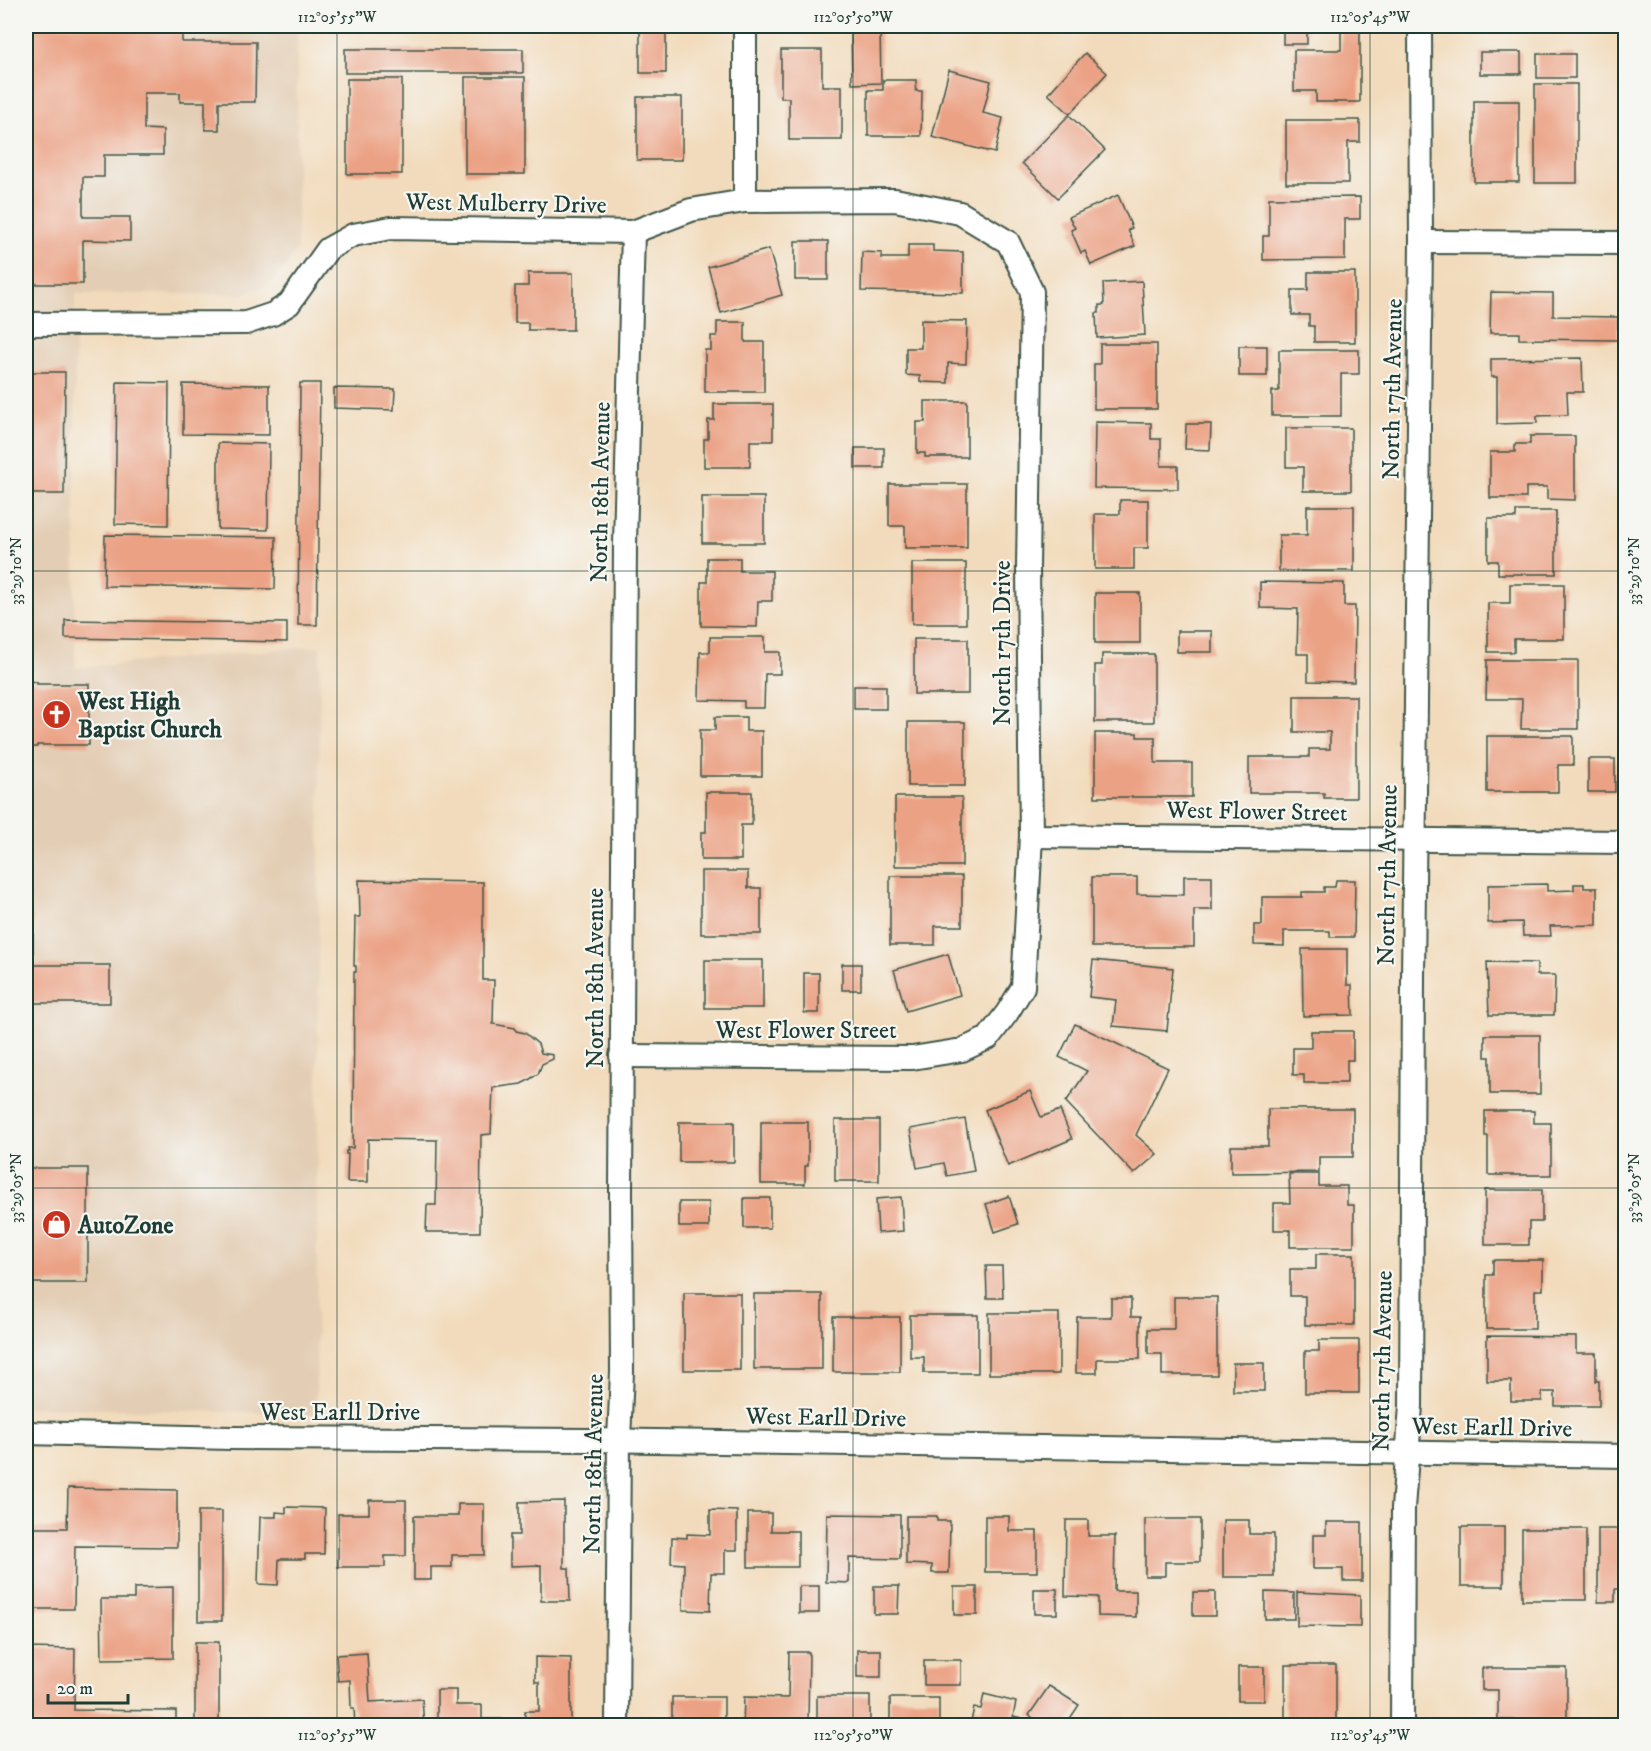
<svg xmlns="http://www.w3.org/2000/svg" width="1651" height="1751" viewBox="0 0 1651 1751" font-family="'IM FELL DW Pica',serif">
	<style>
		.built { fill: #e3cdb4 }
		.building { fill: #eba184 }
		.lines { fill: none; stroke-linecap: round; stroke-linejoin: round }
		.street-casing { stroke: #3f5548; stroke-width: 26 }
		.street { stroke: #fff; stroke-width: 22 }
		.ticks { fill: none; stroke: #1f3d34; stroke-width: 1.5; stroke-opacity: 0.45 }
		.labels { text-anchor: middle; stroke-width: 4.5; stroke-linejoin: round; paint-order: stroke }
		.street-label { font-size: 24px; fill: #1f3d34; stroke: #f6f6f2 }
		.poi-label { font-size: 24px; font-weight: bold; fill: #1f3d34; stroke: #f6f6f2; text-anchor: start }
		.neatline { fill: none; stroke: #1f3d34; stroke-width: 2 }
		.ticks-label { font-size: 15px; text-anchor: middle; fill: #1f3d34 }
	</style>
	<rect width="100%" height="100%" fill="#f6f6f2"/>
	<filter id="ink" filterUnits="userSpaceOnUse"><feTurbulence type="fractalNoise" baseFrequency=".0167" numOctaves="2"/><feDisplacementMap in="SourceGraphic" scale="12" xChannelSelector="R" yChannelSelector="G"/><feConvolveMatrix kernelMatrix="1 2 1 2 8 2 1 2 1" color-interpolation-filters="sRGB"/></filter>
	<filter id="wash" filterUnits="userSpaceOnUse"><feTurbulence type="fractalNoise" baseFrequency=".008" numOctaves="4" result="noise"/><feDisplacementMap in="SourceGraphic" scale="24" xChannelSelector="R" yChannelSelector="G"/><feGaussianBlur stdDeviation="1.35" result="paint"/><feColorMatrix in="noise" values="0 0 0 0 0 0 0 0 0 0 0 0 0 0 0 0 0 1.4 0 .05"/><feComposite in="paint" operator="in"/></filter>
	<g filter="url(#wash)">
		<rect width="100%" height="100%" fill="#f2dbbc"/>
		<!-- built -->
		<polygon class="built" points="26,26 297,26 297,250 272,283 242,294 75,294 75,668 320,646 316,1414 26,1407"/>
		<g id="blocks">
			<!-- building -->
			<g class="building">
				<polygon points="26,26 182,26 182,42 256,42 255,102 219,102 219,130 205,130 205,102 180,102 180,93 144,93 144,129 163,130 163,155 104,155 104,177 83,177 83,217 130,217 130,241 83,240 83,284 26,284"/>
				<rect x="640" y="26" width="26" height="47"/>
				<rect x="1283" y="26" width="24" height="18"/>
				<polygon points="1341,26 1360,26 1360,102 1316,102 1316,91 1294,91 1294,50 1341,50"/>
				<rect x="1459" y="26" width="30" height="2"/>
				<polygon points="851,30 880,30 881,83 852,84"/>
				<rect x="345" y="49" width="178" height="24"/>
				<polygon points="781,50 822,50 822,86 842,86 842,140 789,140 789,98 781,98"/>
				<rect x="1480" y="52" width="41" height="22"/>
				<polygon points="1085,53 1107,73 1070,114 1048,94"/>
				<rect x="1537" y="54" width="38" height="24"/>
				<polygon points="949,70 991,81 983,113 1003,118 995,153 932,137"/>
				<rect x="465" y="77" width="60" height="97"/>
				<rect x="347" y="79" width="55" height="95"/>
				<polygon points="883,80 916,80 916,91 922,91 921,136 868,136 868,90 883,90"/>
				<rect x="1535" y="84" width="42" height="99"/>
				<rect x="637" y="97" width="45" height="63"/>
				<rect x="1474" y="101" width="45" height="81"/>
				<polygon points="1069,115 1105,150 1058,198 1022,163"/>
				<polygon points="1286,120 1360,120 1360,142 1348,142 1348,183 1286,183"/>
				<polygon points="1118,195 1132,228 1128,230 1135,246 1091,265 1085,251 1081,253 1071,230 1075,228 1069,217"/>
				<polygon points="1360,197 1360,219 1345,219 1345,259 1263,260 1263,236 1269,236 1269,198"/>
				<rect x="795" y="241" width="33" height="39"/>
				<polygon points="908,245 933,245 933,251 963,252 963,293 861,291 862,252 882,253 882,258 908,258"/>
				<polygon points="769,249 782,295 721,313 708,267"/>
				<polygon points="1308,272 1355,272 1355,342 1314,342 1314,326 1309,326 1309,315 1292,315 1292,290 1308,290"/>
				<polygon points="528,273 573,273 573,330 528,330 528,323 515,323 515,286 528,286"/>
				<polygon points="1142,281 1145,335 1097,338 1096,313 1099,313 1099,305 1104,305 1103,283"/>
				<polygon points="1491,292 1553,293 1553,316 1618,317 1618,340 1519,339 1519,333 1490,333"/>
				<polygon points="921,320 967,321 966,364 948,363 948,383 920,382 920,376 906,375 906,348 921,348"/>
				<polygon points="717,322 745,322 745,342 764,342 764,392 705,392 705,350 711,350 711,336 717,336"/>
				<polygon points="1100,344 1157,344 1157,409 1094,409 1094,364 1100,364"/>
				<rect x="1239" y="346" width="28" height="30"/>
				<polygon points="1279,350 1359,350 1359,374 1341,374 1341,416 1272,416 1272,391 1279,391"/>
				<polygon points="1582,358 1583,392 1567,392 1568,415 1537,416 1537,423 1497,424 1497,377 1491,377 1491,359"/>
				<polygon points="26,372 65,372 64,494 26,494"/>
				<polygon points="117,382 169,383 168,525 115,524"/>
				<polygon points="300,383 320,383 317,625 298,625"/>
				<polygon points="183,384 269,385 269,435 183,434"/>
				<polygon points="334,388 395,389 394,410 334,408"/>
				<polygon points="925,401 967,401 967,457 925,457 925,453 917,453 917,422 925,422"/>
				<polygon points="714,404 773,404 773,441 750,441 750,467 704,467 704,439 708,439 708,420 714,420"/>
				<polygon points="1095,422 1151,423 1151,439 1161,439 1161,466 1178,466 1178,489 1094,488"/>
				<polygon points="1186,424 1211,424 1210,450 1185,449"/>
				<polygon points="1286,428 1351,428 1351,491 1303,491 1303,467 1286,467"/>
				<polygon points="1530,436 1575,436 1575,500 1547,499 1547,487 1526,487 1526,498 1490,498 1490,452 1515,452 1515,444 1530,444"/>
				<polygon points="218,443 269,444 268,530 218,529"/>
				<rect x="855" y="448" width="29" height="20"/>
				<polygon points="889,484 967,484 967,548 905,548 905,526 889,526"/>
				<rect x="702" y="497" width="62" height="46"/>
				<polygon points="1120,500 1148,500 1148,548 1134,548 1134,569 1095,569 1095,514 1120,514"/>
				<polygon points="1307,506 1354,506 1354,571 1279,571 1279,535 1307,535"/>
				<polygon points="1516,511 1556,511 1556,574 1498,574 1498,561 1488,561 1488,518 1516,518"/>
				<polygon points="105,535 276,537 275,589 104,586"/>
				<polygon points="707,558 740,558 740,571 772,571 772,601 758,601 757,627 701,626 701,582 707,582"/>
				<rect x="912" y="563" width="54" height="61"/>
				<polygon points="1260,582 1344,583 1344,606 1355,606 1354,682 1308,681 1308,654 1297,654 1298,609 1260,608"/>
				<polygon points="1510,584 1564,584 1564,639 1514,639 1514,652 1488,652 1488,603 1510,603"/>
				<rect x="1095" y="593" width="45" height="50"/>
				<polygon points="65,620 287,623 287,642 65,638"/>
				<rect x="1177" y="631" width="35" height="21"/>
				<polygon points="710,637 765,637 765,652 780,652 780,674 765,674 764,708 744,708 744,701 699,700 700,652 710,652"/>
				<rect x="914" y="639" width="54" height="55"/>
				<polygon points="1102,654 1154,654 1154,722 1095,722 1095,665 1102,665"/>
				<polygon points="1487,660 1578,660 1578,729 1521,729 1522,699 1486,699"/>
				<polygon points="26,681 37,682 37,684 89,684 89,745 37,745 37,747 26,747"/>
				<rect x="854" y="686" width="32" height="23"/>
				<polygon points="1294,696 1356,696 1356,798 1324,798 1324,793 1249,793 1249,757 1309,757 1309,749 1330,749 1330,732 1294,732"/>
				<polygon points="715,717 746,717 746,731 762,731 762,776 700,776 700,730 715,730"/>
				<rect x="908" y="722" width="57" height="64"/>
				<polygon points="1095,733 1137,733 1137,737 1155,737 1155,763 1192,763 1192,797 1095,797"/>
				<polygon points="1487,736 1573,736 1573,765 1558,765 1558,792 1487,792"/>
				<rect x="1588" y="759" width="27" height="33"/>
				<polygon points="706,792 752,792 752,825 741,825 741,860 701,860 701,832 706,832"/>
				<rect x="895" y="797" width="67" height="69"/>
				<polygon points="701,871 748,871 748,888 761,888 761,934 701,934"/>
				<polygon points="890,876 962,876 962,926 935,926 935,945 890,945"/>
				<polygon points="1184,876 1212,876 1212,910 1194,910 1194,947 1092,947 1092,877 1137,877 1137,894 1184,895"/>
				<polygon points="359,880 483,882 483,980 494,980 493,1024 515,1028 516,1031 525,1033 538,1044 541,1053 553,1055 553,1059 542,1064 538,1074 527,1081 521,1084 493,1088 491,1134 481,1135 480,1232 426,1232 427,1205 436,1205 437,1140 368,1139 368,1182 347,1182 348,1154 346,1154 346,1151 348,1151 347,1148 353,1148 354,972 356,972 356,966 354,966 355,917 360,917"/>
				<polygon points="1336,880 1355,880 1354,937 1330,937 1330,931 1284,931 1284,946 1254,945 1254,925 1262,925 1262,897 1302,897 1302,892 1324,892 1324,887 1335,887"/>
				<polygon points="1547,884 1547,891 1574,890 1574,884 1584,884 1584,888 1597,888 1597,925 1550,926 1551,936 1523,936 1522,922 1488,923 1488,885"/>
				<polygon points="26,915 33,915 33,965 110,965 110,1003 26,1003"/>
				<polygon points="1302,949 1347,949 1347,985 1352,985 1353,1015 1303,1016"/>
				<polygon points="948,954 960,995 906,1011 894,970"/>
				<rect x="705" y="960" width="58" height="48"/>
				<polygon points="1093,960 1173,968 1167,1031 1113,1026 1116,1000 1089,997"/>
				<polygon points="1487,962 1537,963 1537,975 1555,975 1554,1015 1489,1015"/>
				<rect x="842" y="964" width="19" height="26"/>
				<rect x="804" y="973" width="15" height="40"/>
				<polygon points="1075,1024 1168,1068 1136,1135 1157,1154 1134,1174 1066,1102 1087,1071 1059,1057"/>
				<polygon points="1311,1031 1353,1031 1353,1060 1347,1060 1347,1083 1304,1083 1304,1075 1293,1075 1293,1048 1311,1048"/>
				<polygon points="1485,1035 1540,1035 1540,1094 1490,1094 1490,1057 1485,1057"/>
				<polygon points="1030,1091 1041,1117 1060,1110 1072,1139 1008,1166 985,1110"/>
				<polygon points="1268,1109 1353,1109 1353,1157 1319,1157 1319,1172 1231,1173 1231,1146 1268,1146"/>
				<polygon points="1485,1111 1534,1111 1534,1123 1551,1123 1551,1175 1488,1175 1488,1136 1485,1136"/>
				<polygon points="965,1119 974,1171 947,1176 944,1163 917,1168 910,1129"/>
				<rect x="835" y="1120" width="44" height="61"/>
				<rect x="679" y="1122" width="55" height="40"/>
				<polygon points="761,1122 808,1122 808,1166 805,1166 805,1184 761,1184"/>
				<rect x="26" y="1168" width="62" height="115"/>
				<polygon points="1289,1174 1319,1174 1319,1186 1347,1186 1347,1205 1354,1205 1354,1247 1290,1247 1290,1230 1274,1230 1274,1203 1290,1203"/>
				<polygon points="1485,1190 1542,1190 1542,1222 1529,1222 1529,1245 1485,1245"/>
				<polygon points="1009,1196 1018,1224 995,1232 986,1204"/>
				<polygon points="901,1197 903,1231 878,1233 876,1199"/>
				<rect x="744" y="1198" width="26" height="30"/>
				<rect x="679" y="1202" width="30" height="25"/>
				<polygon points="1316,1254 1354,1254 1354,1325 1305,1325 1305,1296 1290,1296 1290,1269 1316,1269"/>
				<polygon points="1493,1260 1543,1260 1543,1290 1535,1290 1535,1329 1486,1329 1486,1275 1493,1275"/>
				<polygon points="986,1266 1002,1266 1003,1298 987,1298"/>
				<rect x="684" y="1293" width="56" height="77"/>
				<rect x="754" y="1294" width="68" height="75"/>
				<polygon points="1174,1297 1217,1297 1217,1375 1162,1375 1162,1354 1148,1354 1148,1329 1174,1329"/>
				<polygon points="1111,1298 1131,1298 1131,1317 1140,1317 1140,1359 1097,1359 1097,1373 1076,1373 1077,1317 1111,1317"/>
				<rect x="989" y="1313" width="70" height="61"/>
				<polygon points="910,1315 978,1315 978,1373 924,1373 924,1357 910,1357"/>
				<rect x="833" y="1317" width="67" height="55"/>
				<polygon points="1487,1336 1576,1337 1576,1353 1596,1353 1596,1381 1599,1381 1599,1406 1555,1406 1555,1392 1542,1392 1542,1401 1511,1401 1511,1381 1487,1381"/>
				<polygon points="1319,1340 1359,1340 1359,1393 1305,1393 1305,1351 1319,1351"/>
				<rect x="1233" y="1363" width="31" height="28"/>
				<polygon points="68,1488 177,1490 177,1547 75,1546 74,1609 26,1609 26,1528 67,1528"/>
				<polygon points="369,1500 406,1500 406,1556 385,1556 385,1567 338,1567 338,1514 369,1514"/>
				<polygon points="564,1501 564,1568 569,1568 570,1601 541,1601 541,1565 510,1566 510,1535 519,1535 519,1502"/>
				<polygon points="458,1504 484,1504 484,1555 452,1555 452,1567 431,1567 431,1580 414,1580 414,1516 458,1516"/>
				<polygon points="286,1507 325,1508 324,1554 305,1554 305,1559 279,1559 278,1585 258,1584 260,1517 276,1517 276,1512 286,1513"/>
				<polygon points="710,1510 737,1511 737,1550 725,1550 725,1573 711,1573 710,1611 683,1610 684,1564 671,1563 672,1537 687,1538 687,1534 710,1535"/>
				<rect x="198" y="1511" width="24" height="110"/>
				<polygon points="748,1513 771,1513 771,1531 798,1531 798,1567 748,1567"/>
				<polygon points="827,1514 900,1515 900,1559 849,1558 849,1583 826,1582"/>
				<polygon points="906,1516 937,1516 937,1521 950,1521 949,1573 932,1573 932,1565 906,1564"/>
				<polygon points="985,1516 1009,1516 1009,1531 1037,1531 1037,1572 985,1572"/>
				<polygon points="1145,1519 1200,1519 1200,1562 1165,1562 1165,1576 1145,1576"/>
				<polygon points="1066,1520 1088,1520 1088,1536 1115,1536 1114,1591 1136,1591 1136,1617 1098,1616 1098,1597 1065,1596"/>
				<polygon points="1223,1520 1249,1520 1249,1534 1274,1534 1274,1577 1223,1577"/>
				<polygon points="1326,1522 1362,1522 1362,1581 1343,1581 1343,1569 1313,1569 1313,1535 1326,1535"/>
				<rect x="1461" y="1527" width="43" height="59"/>
				<rect x="1522" y="1529" width="64" height="71"/>
				<polygon points="1598,1529 1626,1529 1626,1589 1615,1589 1615,1602 1598,1602"/>
				<rect x="799" y="1586" width="20" height="27"/>
				<polygon points="874,1586 899,1586 898,1614 874,1614"/>
				<polygon points="173,1587 173,1658 102,1659 101,1599 134,1599 134,1588"/>
				<rect x="954" y="1587" width="23" height="28"/>
				<rect x="1034" y="1589" width="23" height="25"/>
				<rect x="1193" y="1592" width="22" height="24"/>
				<polygon points="1265,1592 1294,1593 1294,1619 1265,1619"/>
				<polygon points="1297,1592 1360,1595 1360,1627 1297,1626"/>
				<rect x="195" y="1642" width="24" height="84"/>
				<polygon points="26,1648 75,1649 74,1710 176,1711 176,1726 26,1726"/>
				<rect x="857" y="1650" width="24" height="27"/>
				<polygon points="789,1652 809,1652 808,1726 743,1726 744,1697 788,1698"/>
				<polygon points="367,1653 370,1702 422,1699 424,1726 355,1726 354,1708 351,1708 350,1680 338,1681 336,1655"/>
				<polygon points="535,1657 571,1658 571,1726 525,1726 525,1711 539,1711 539,1682 535,1682"/>
				<rect x="924" y="1660" width="37" height="25"/>
				<rect x="1285" y="1665" width="51" height="56"/>
				<rect x="1238" y="1667" width="26" height="34"/>
				<polygon points="1482,1668 1567,1668 1567,1720 1498,1720 1498,1690 1482,1690"/>
				<polygon points="1049,1686 1079,1705 1065,1726 1037,1726 1039,1722 1029,1715"/>
				<polygon points="437,1690 456,1690 456,1705 482,1705 482,1719 502,1719 502,1726 437,1726"/>
				<polygon points="984,1694 1016,1702 1013,1717 1024,1719 1023,1726 970,1726 974,1708 981,1709"/>
				<rect x="817" y="1696" width="53" height="30"/>
				<rect x="672" y="1697" width="52" height="29"/>
				<rect x="890" y="1698" width="49" height="28"/>
			</g>
		</g>
	</g>
	<g filter="url(#ink)">
		<use href="#blocks" fill-opacity="0" stroke="#3f5548" stroke-width="1.5"/>
		<g class="lines">
			<defs>
				<g id="street">
					<polyline points="745,26 745,201"/>
					<polyline points="1421,242 1626,243"/>
					<polyline points="26,324 246,323 273,314 289,304 328,249 353,235 391,228 633,232 691,210 745,201 895,200 960,213 1008,242 1032,292 1028,568 1031,836 1023,987 1007,1013 988,1038 962,1050 912,1058 621,1056"/>
					<polyline points="1031,836 1626,842"/>
					<polyline points="26,1433 230,1438 589,1440 1626,1456"/>
					<polyline points="617,1726 619,1440 622,1372 621,1192 625,544 633,232"/>
					<polyline points="1402,1726 1403,1508 1411,1406 1413,978 1421,242 1420,26"/>
				</g>
			</defs>
			<!-- street casing -->
			<use href="#street" class="street-casing"/>
			<!-- street -->
			<use href="#street" class="street"/>
		</g>
	</g>
	<!-- ticks -->
	<path class="ticks" d="M 337,26 L 337,1726M 853,26 L 853,1726M 1370,26 L 1370,1726M 26,571 L 1626,571M 26,1188 L 1626,1188"/>
	<!-- icons -->
	<defs>
		<symbol id="church-disc" viewBox="-11 -11 22 22"><circle r="9.5" fill="#c8321e" stroke="#f6f6f2"/><path d="M-1.2-6h2.4v3.5h3.3v2.4h-3.3V6h-2.4V-.1h-3.3v-2.4h3.3Z" fill="#fff"/></symbol>
		<symbol id="shop-disc" viewBox="-11 -11 22 22"><circle r="9.5" fill="#c8321e" stroke="#f6f6f2"/><path d="M-5-2.5h2.3a2.7 3.5 0 0 1 5.4 0H5L5.5 6h-11ZM-1.5-2.5h3a1.5 2.3 0 0 0-3 0Z" fill="#fff"/></symbol>
	</defs>
	<g fill-rule="evenodd">
		<use href="#church-disc" x="40" y="698" width="33" height="33"/>
		<use href="#shop-disc" x="40" y="1208" width="33" height="33"/>
	</g>
	<g class="labels">
		<!-- street labels -->
		<g class="street-label">
			<text transform="translate(506 203) rotate(1)" y="8">West Mulberry Drive</text>
			<text transform="translate(1392 389) rotate(-89)" y="8">North 17th Avenue</text>
			<text transform="translate(600 492) rotate(-89)" y="8">North 18th Avenue</text>
			<text transform="translate(1002 643) rotate(-90)" y="8">North 17th Drive</text>
			<text transform="translate(1257 811) rotate(1)" y="8">West Flower Street</text>
			<text transform="translate(1387 875) rotate(-89)" y="8">North 17th Avenue</text>
			<text transform="translate(595 978) rotate(-90)" y="8">North 18th Avenue</text>
			<text x="806" y="1038">West Flower Street</text>
			<text transform="translate(1382 1361) rotate(-89)" y="8">North 17th Avenue</text>
			<text x="340" y="1420">West Earll Drive</text>
			<text transform="translate(826 1417) rotate(1)" y="8">West Earll Drive</text>
			<text transform="translate(1492 1427) rotate(1)" y="8">West Earll Drive</text>
			<text transform="translate(593 1464) rotate(-89)" y="8">North 18th Avenue</text>
		</g>
		<!-- poi labels -->
		<g class="poi-label">
			<text x="78" y="709">West High<tspan x="78" dy="28">Baptist Church</tspan></text>
			<text x="78" y="1233">AutoZone</text>
		</g>
	</g>
	<!-- margin -->
	<rect width="1651" height="1751" fill="none" stroke="#f6f6f2" stroke-width="66"/>
	<!-- scale -->
	<path d="M48 1694v9h80v-9" fill="none" stroke="#1f3d34" stroke-width="3"/>
	<text x="57" y="1694" font-size="18" fill="#1f3d34" stroke="#f6f6f2" stroke-width="4.5" paint-order="stroke">20 m</text>
	<rect x="33" y="33" width="1585" height="1685" class="neatline"/>
	<g class="ticks-label">
		<text x="337" y="22">112°05'55"W</text>
		<text x="853" y="22">112°05'50"W</text>
		<text x="1370" y="22">112°05'45"W</text>
		<text transform="translate(16 571) rotate(-90)" y="5">33°29'10"N</text>
		<text transform="translate(1634 571) rotate(-90)" y="5">33°29'10"N</text>
		<text transform="translate(16 1188) rotate(-90)" y="5">33°29'05"N</text>
		<text transform="translate(1634 1188) rotate(-90)" y="5">33°29'05"N</text>
		<text x="337" y="1740">112°05'55"W</text>
		<text x="853" y="1740">112°05'50"W</text>
		<text x="1370" y="1740">112°05'45"W</text>
	</g>
</svg>
